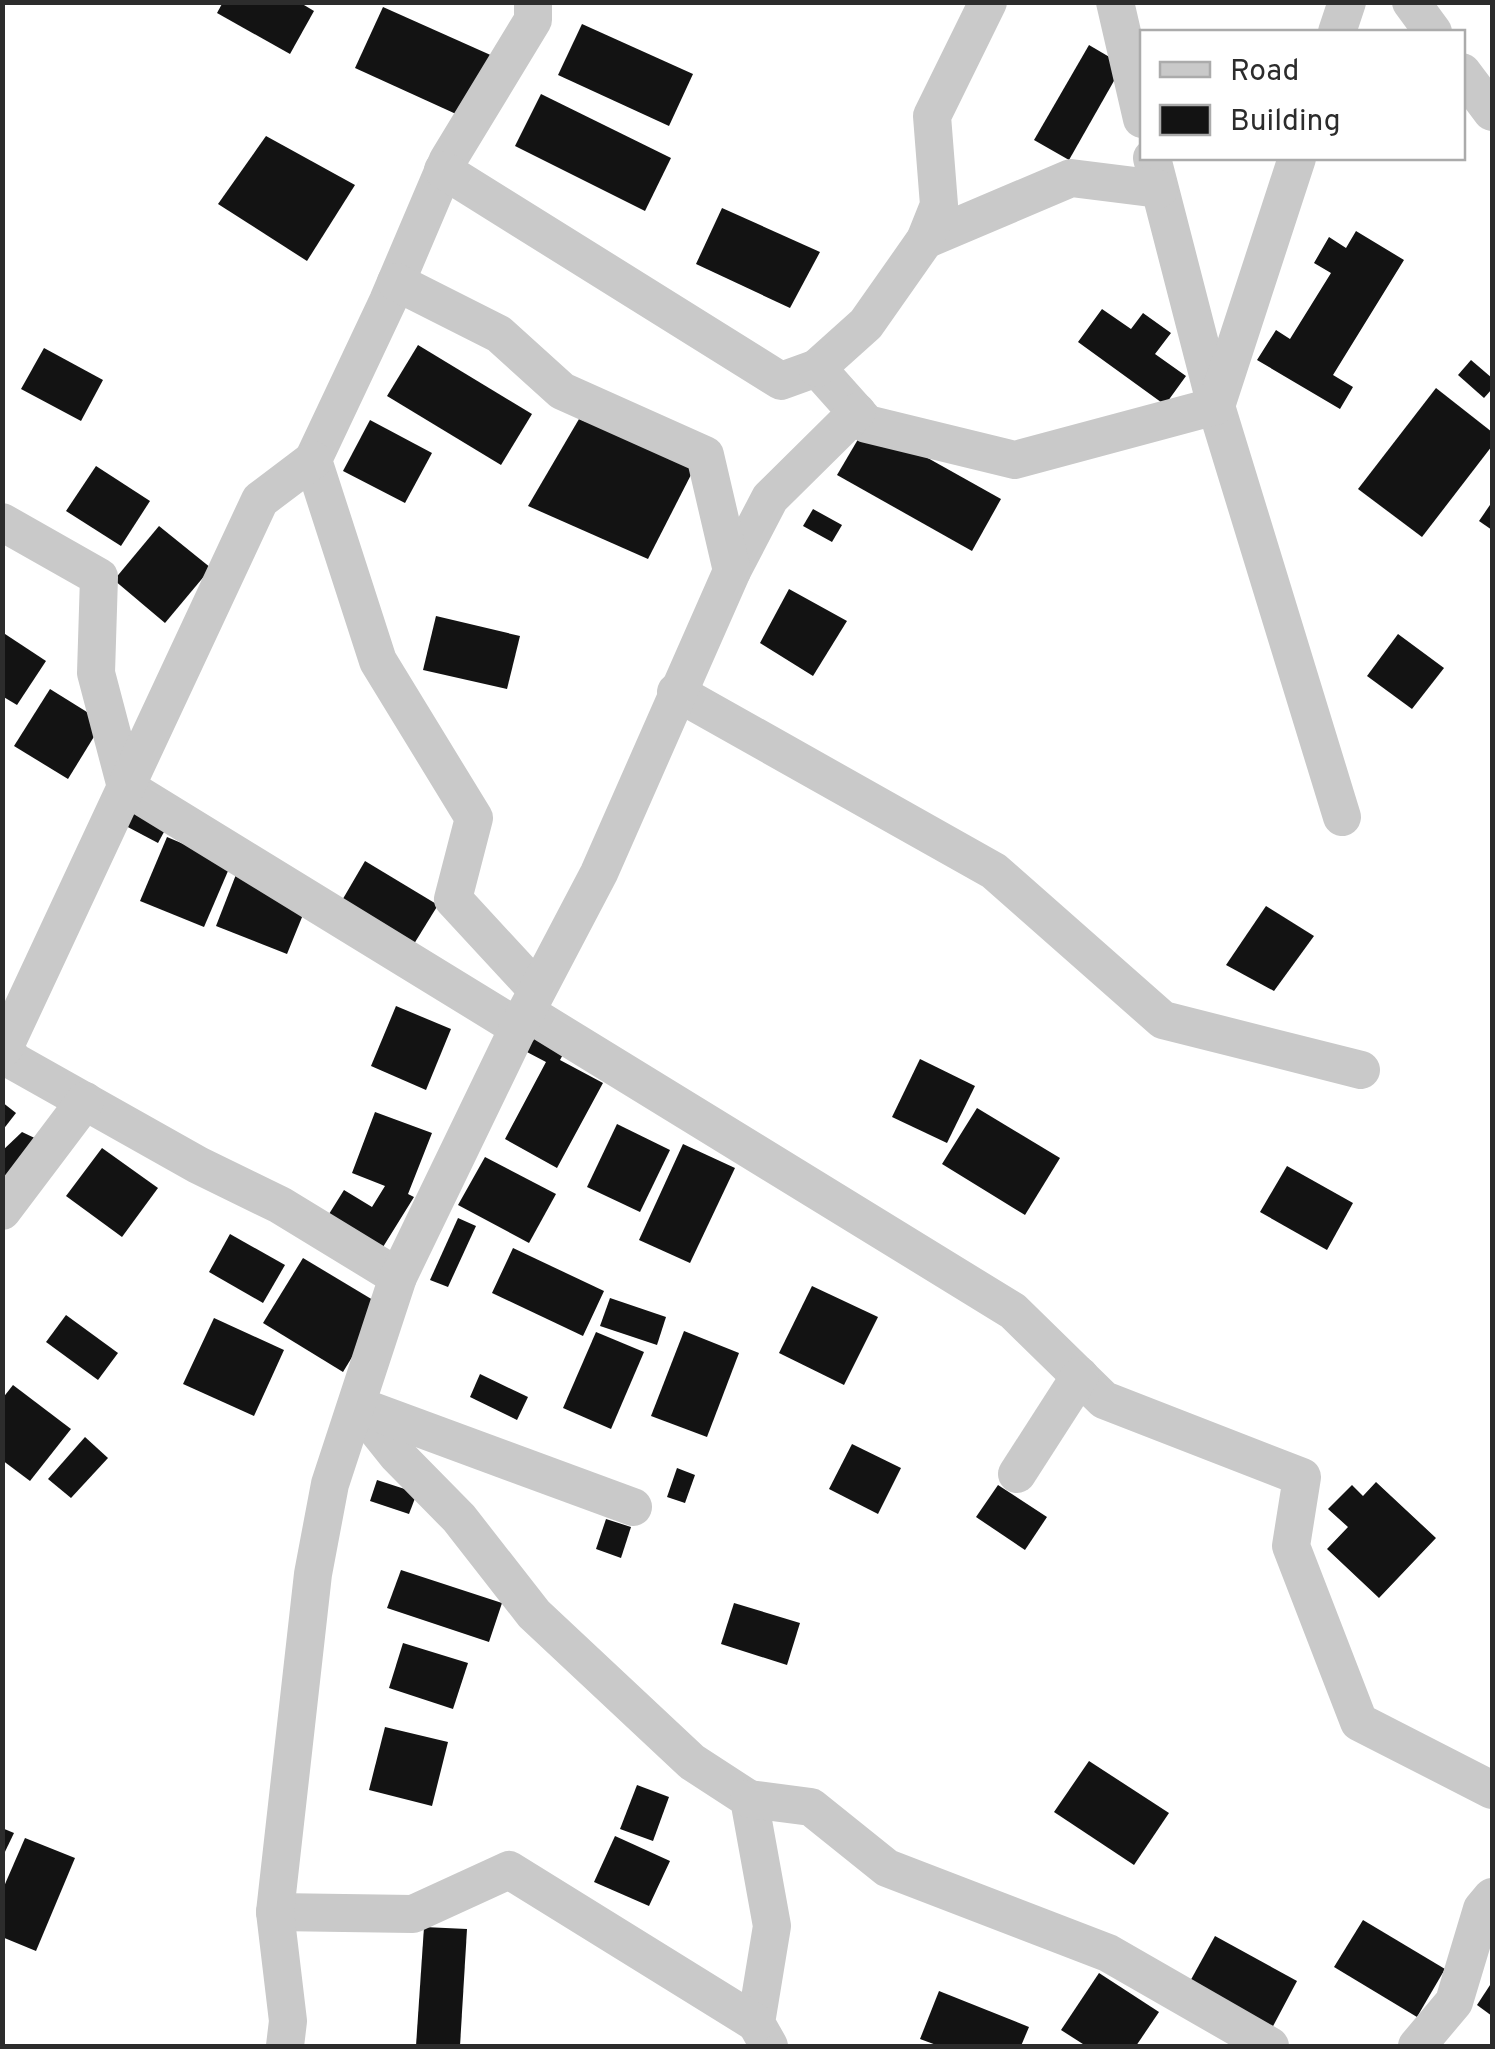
<svg xmlns="http://www.w3.org/2000/svg" width="1495" height="2049" viewBox="0 0 1495 2049" font-family="Overpass,sans-serif">
	<style>
		.building { fill: #131313 }
		.lines { fill: none; stroke-linecap: round; stroke-linejoin: round }
		.minor { stroke: #c9c9c9; stroke-width: 38 }
	</style>
	<rect width="100%" height="100%" fill="#fff"/>
	<!-- building -->
	<g class="building">
		<polygon points="223,2 299,2 314,11 290,54 217,13"/>
		<polygon points="383,7 495,57 467,119 355,68"/>
		<polygon points="582,24 693,74 669,126 558,75"/>
		<polygon points="1089,45 1123,65 1069,160 1034,140"/>
		<polygon points="541,94 671,158 645,211 515,146"/>
		<polygon points="266,136 355,185 307,261 218,204"/>
		<polygon points="722,208 820,252 790,308 696,264"/>
		<polygon points="1356,231 1404,260 1333,375 1353,387 1340,409 1257,360 1276,330 1290,339 1331,273 1314,263 1329,237 1346,248"/>
		<polygon points="1102,309 1131,329 1143,313 1171,333 1155,354 1186,376 1165,405 1078,342"/>
		<polygon points="418,345 532,414 501,465 387,396"/>
		<polygon points="44,348 103,380 81,421 21,389"/>
		<polygon points="1471,360 1492,378 1492,389 1484,398 1458,375"/>
		<polygon points="1436,388 1492,432 1492,446 1422,537 1358,489"/>
		<polygon points="579,419 696,465 648,559 528,506"/>
		<polygon points="370,420 432,453 405,503 343,471"/>
		<polygon points="867,424 1001,499 972,551 837,475"/>
		<polygon points="96,466 150,501 121,546 66,511"/>
		<polygon points="1492,502 1492,530 1479,521"/>
		<polygon points="813,509 842,525 832,542 803,526"/>
		<polygon points="159,526 211,568 165,623 114,580"/>
		<polygon points="789,589 847,621 813,676 760,643"/>
		<polygon points="436,616 520,636 507,689 423,670"/>
		<polygon points="2,632 46,661 17,705 2,696"/>
		<polygon points="1398,634 1444,668 1412,709 1367,676"/>
		<polygon points="50,689 103,722 68,779 14,746"/>
		<polygon points="137,801 171,819 158,843 124,825"/>
		<polygon points="167,837 231,864 204,927 140,901"/>
		<polygon points="365,861 438,905 409,952 337,909"/>
		<polygon points="237,872 309,900 287,954 216,926"/>
		<polygon points="1266,906 1314,936 1274,991 1226,965"/>
		<polygon points="396,1006 451,1029 426,1090 371,1066"/>
		<polygon points="537,1028 568,1045 560,1060 603,1083 557,1168 505,1139 546,1062 525,1051"/>
		<polygon points="920,1059 975,1086 947,1143 892,1117"/>
		<polygon points="2,1102 16,1113 2,1131"/>
		<polygon points="977,1108 1060,1158 1025,1215 942,1164"/>
		<polygon points="375,1112 432,1133 408,1194 414,1197 383,1247 329,1214 344,1190 372,1207 385,1186 352,1173"/>
		<polygon points="617,1124 670,1150 640,1212 587,1187"/>
		<polygon points="22,1132 41,1141 2,1182 2,1151"/>
		<polygon points="683,1144 735,1168 690,1263 639,1240"/>
		<polygon points="102,1148 158,1188 122,1237 66,1196"/>
		<polygon points="485,1157 556,1194 529,1243 458,1205"/>
		<polygon points="1287,1166 1353,1203 1327,1250 1260,1212"/>
		<polygon points="458,1218 476,1226 448,1287 430,1280"/>
		<polygon points="230,1234 285,1265 263,1303 209,1272"/>
		<polygon points="513,1248 604,1291 583,1336 492,1293"/>
		<polygon points="303,1258 383,1306 343,1372 263,1323"/>
		<polygon points="812,1286 878,1317 844,1385 779,1353"/>
		<polygon points="610,1298 666,1317 657,1345 600,1326"/>
		<polygon points="66,1315 118,1353 98,1380 46,1342"/>
		<polygon points="214,1318 284,1350 254,1416 183,1384"/>
		<polygon points="684,1331 739,1353 707,1437 651,1416"/>
		<polygon points="596,1332 644,1352 611,1429 563,1408"/>
		<polygon points="480,1374 528,1397 517,1420 470,1397"/>
		<polygon points="13,1385 71,1429 30,1481 2,1460 2,1399"/>
		<polygon points="85,1437 108,1458 71,1498 48,1479"/>
		<polygon points="852,1444 901,1468 878,1514 829,1489"/>
		<polygon points="677,1468 695,1475 685,1503 667,1497"/>
		<polygon points="377,1480 417,1493 409,1514 370,1501"/>
		<polygon points="1376,1482 1436,1538 1379,1598 1327,1549 1348,1527 1328,1509 1352,1485 1363,1496"/>
		<polygon points="998,1485 1047,1517 1025,1550 976,1517"/>
		<polygon points="606,1519 631,1527 621,1558 596,1549"/>
		<polygon points="401,1570 502,1603 489,1642 387,1608"/>
		<polygon points="734,1603 800,1623 787,1665 721,1644"/>
		<polygon points="403,1643 468,1663 453,1709 389,1688"/>
		<polygon points="385,1727 448,1742 432,1806 369,1790"/>
		<polygon points="1089,1761 1169,1813 1134,1865 1054,1812"/>
		<polygon points="637,1785 669,1797 653,1841 620,1829"/>
		<polygon points="2,1828 14,1833 2,1858"/>
		<polygon points="615,1836 670,1861 649,1906 594,1882"/>
		<polygon points="25,1838 75,1858 36,1951 2,1937 2,1891"/>
		<polygon points="1363,1920 1445,1969 1417,2017 1334,1967"/>
		<polygon points="424,1927 467,1929 460,2046 416,2046"/>
		<polygon points="1215,1936 1297,1981 1271,2030 1188,1985"/>
		<polygon points="1099,1973 1159,2012 1136,2046 1086,2046 1061,2030"/>
		<polygon points="1492,1982 1492,2016 1477,2005"/>
		<polygon points="939,1991 1029,2027 1021,2046 939,2046 920,2039"/>
	</g>
	<g class="lines">
		<!-- minor -->
		<g class="minor">
			<polyline points="533,2 533,20 448,160 388,301 313,460 378,661 474,818 453,899 537,990"/>
			<polyline points="1115,2 1142,119"/>
			<polyline points="1411,2 1433,32"/>
			<polyline points="1337,32 1347,2"/>
			<polyline points="1462,72 1492,112"/>
			<polyline points="1152,158 1216,406 1342,817"/>
			<polyline points="443,170 781,381 817,368 867,424 1015,460 1216,406 1297,158"/>
			<polyline points="925,240 1071,178 1159,189"/>
			<polyline points="817,368 866,324 925,240 939,205 932,116 988,2"/>
			<polyline points="2,522 99,577 96,673 126,787 519,1028"/>
			<polyline points="732,571 770,498 857,412"/>
			<polyline points="676,692 994,871 1163,1020 1361,1070"/>
			<polyline points="526,1012 1013,1311 1104,1400 1302,1477 1291,1546 1359,1722 1492,1790"/>
			<polyline points="2,1048 15,1062 198,1165 280,1205 398,1277"/>
			<polyline points="4,1048 260,500 313,460"/>
			<polyline points="2,1211 85,1101"/>
			<polyline points="357,1405 397,1455 459,1518 534,1614 692,1762 749,1799 772,1926 756,2023 769,2046"/>
			<polyline points="359,1406 633,1507"/>
			<polyline points="1017,1474 1080,1376"/>
			<polyline points="749,1799 811,1807 887,1868 1108,1953 1270,2046"/>
			<polyline points="275,1912 413,1914 509,1870 756,2023"/>
			<polyline points="285,2046 288,2021 275,1912 313,1574 330,1484 398,1277 526,1012 599,873 732,571 705,455 562,391 499,334 396,282"/>
			<polyline points="1417,2046 1454,2002 1482,1909 1492,1897"/>
		</g>
	</g>
	<!-- border -->
	<rect width="1495" height="2049" fill="none" stroke="#2c2c2c" stroke-width="10"/>
	<!-- legend -->
	<rect x="1140" y="30" width="325" height="130" fill="#ffffff" stroke="#ababab" stroke-width="2.5"/>
	<rect x="1160" y="62" width="50" height="15" fill="#c9c9c9" stroke="#ababab" stroke-width="2.5"/>
	<text x="1230" y="80" font-size="30" fill="#2c2c2c">Road</text>
	<rect x="1160" y="105" width="50" height="30" fill="#131313" stroke="#ababab" stroke-width="2.5"/>
	<text x="1230" y="130" font-size="30" fill="#2c2c2c">Building</text>
</svg>
